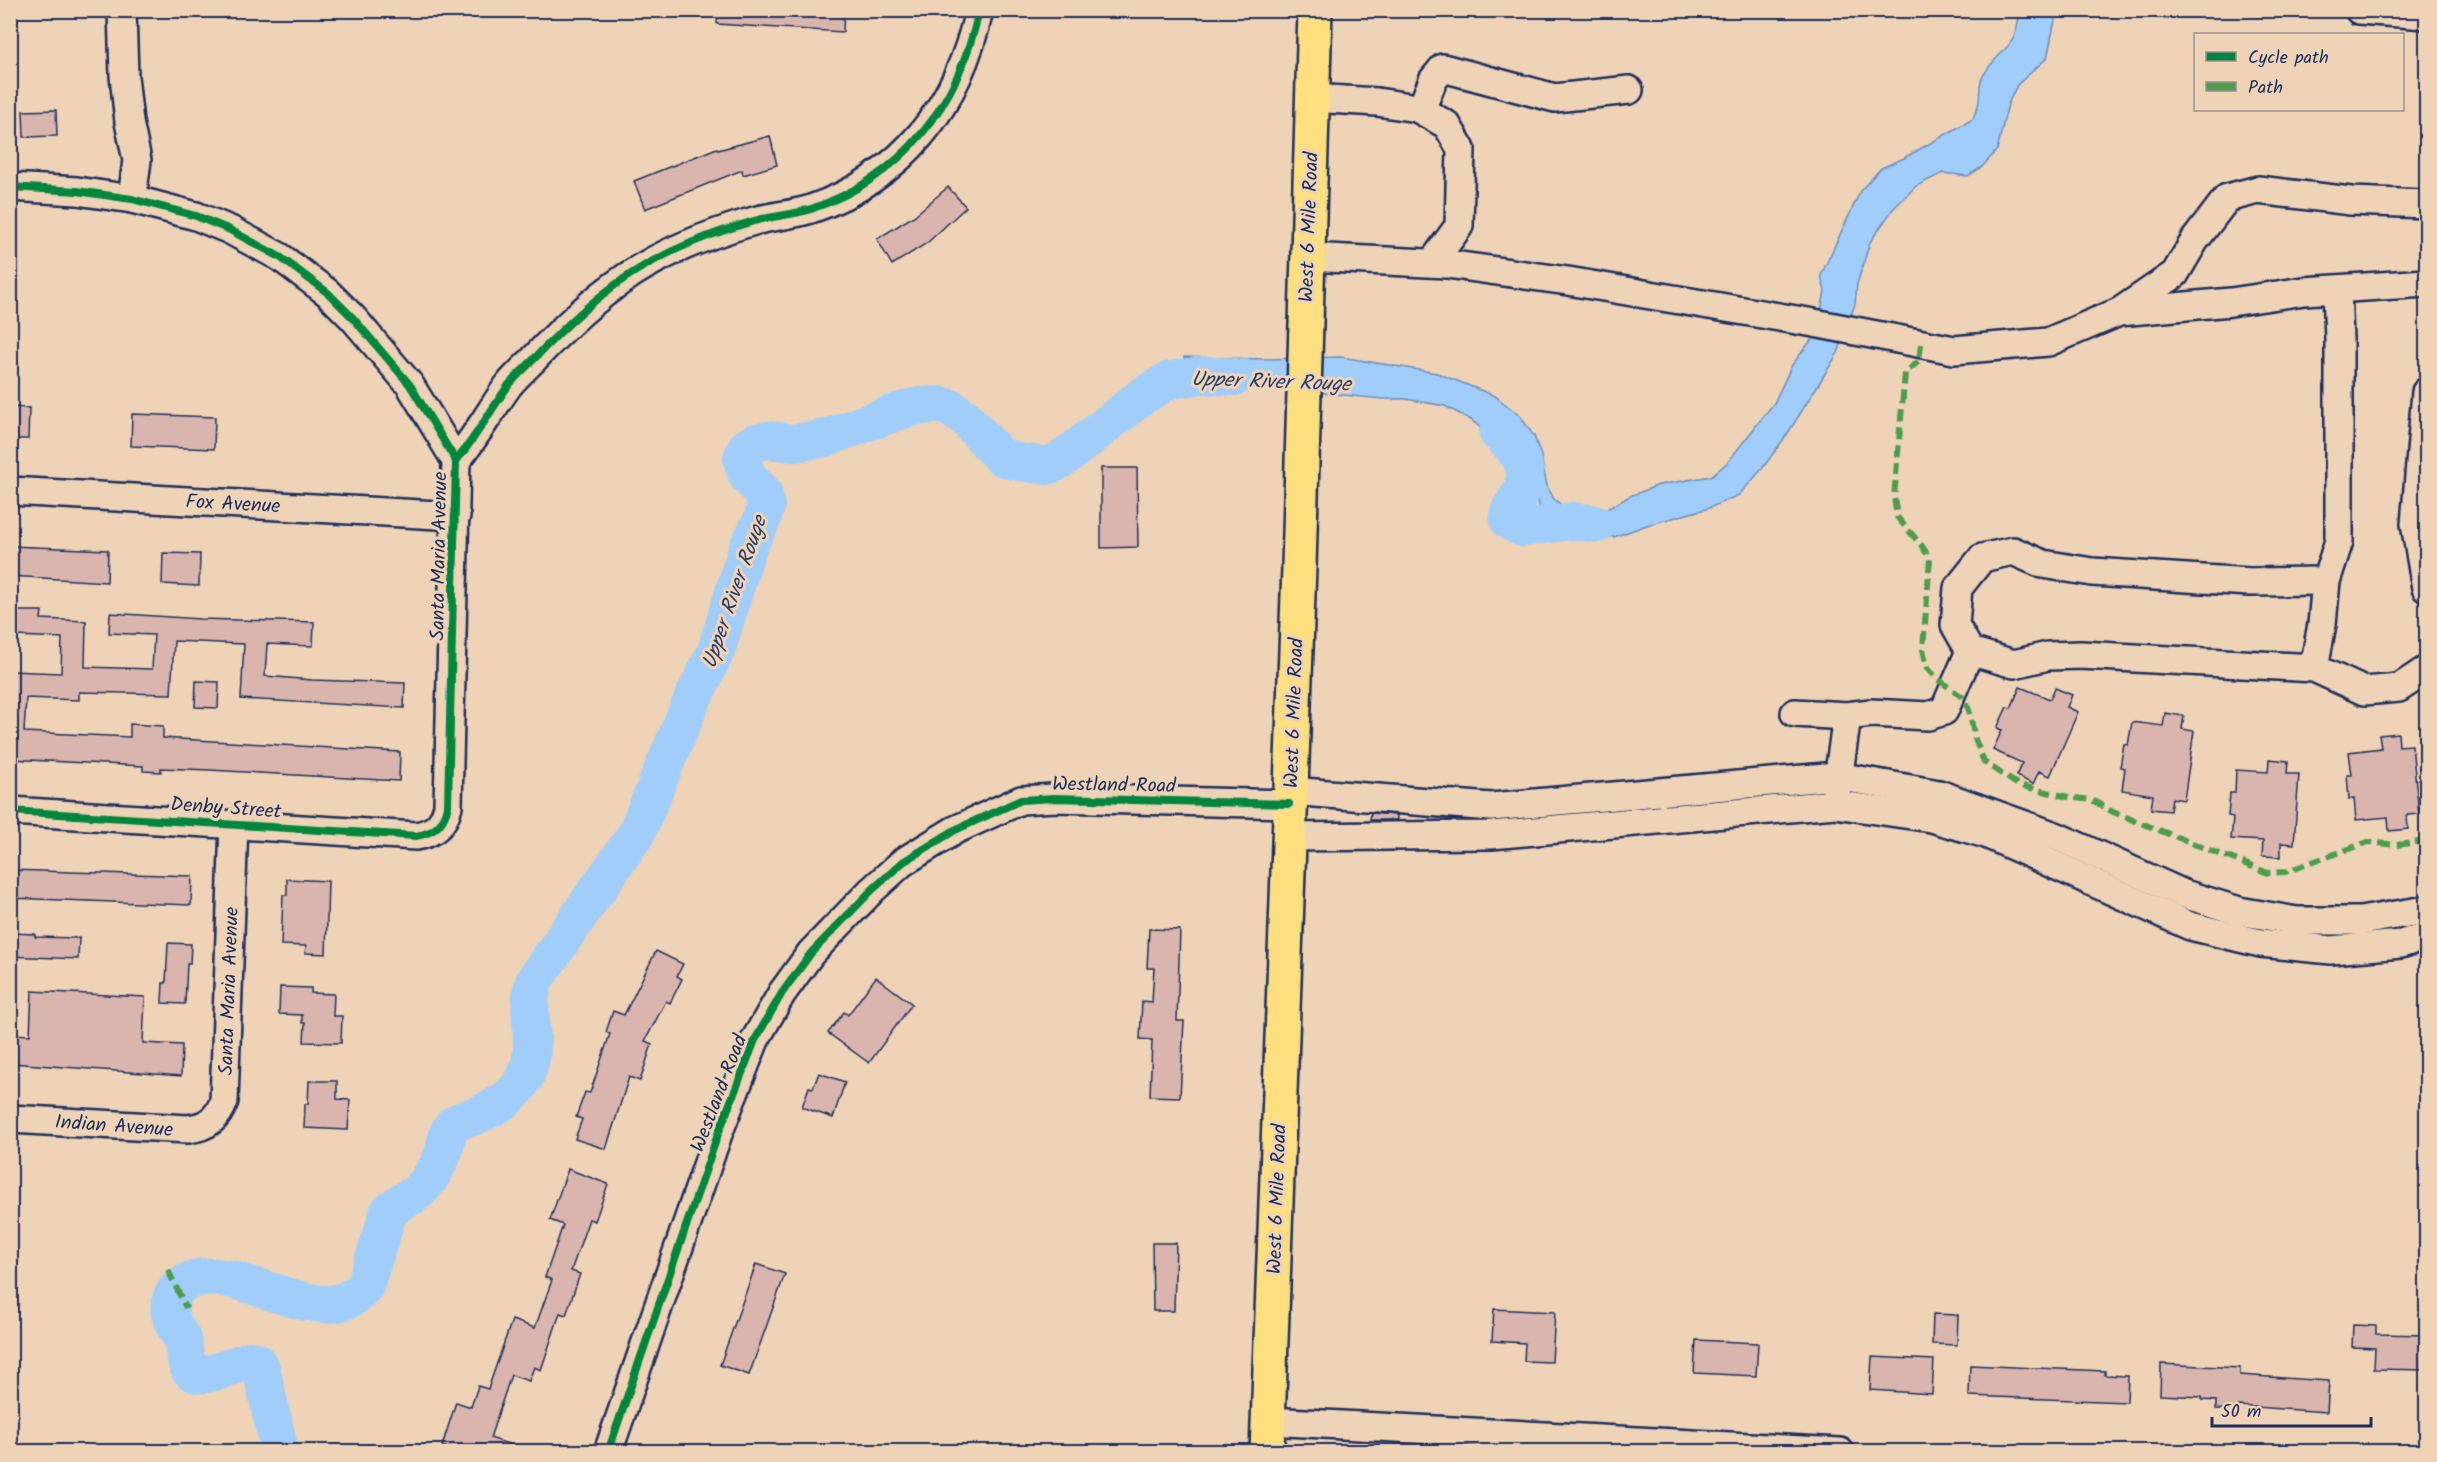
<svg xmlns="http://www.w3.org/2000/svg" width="2437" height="1462" viewBox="0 0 2437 1462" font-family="Kalam,sans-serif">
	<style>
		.water { fill: #a1cdfb; stroke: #6b8ebc; stroke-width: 1.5 }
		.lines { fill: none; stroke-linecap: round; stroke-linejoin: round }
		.river { stroke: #a1cdfb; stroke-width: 38 }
		.building { fill: #d9b5ae; stroke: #1b2f5e; stroke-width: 1.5 }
		.minor-casing { stroke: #1b2f5e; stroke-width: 32 }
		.major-casing { stroke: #1b2f5e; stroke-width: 38 }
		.minor { stroke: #efd3b6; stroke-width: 27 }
		.major { stroke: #fddf80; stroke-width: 33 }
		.quiet { stroke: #4c9d4c; stroke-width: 6; stroke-dasharray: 12 6; stroke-linecap: butt }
		.cycleway-casing { stroke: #efd3b6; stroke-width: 11 }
		.cycleway { stroke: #00873e; stroke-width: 8 }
		.labels { text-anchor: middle; stroke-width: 6; stroke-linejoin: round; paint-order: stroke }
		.street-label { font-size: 20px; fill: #1b2f5e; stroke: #efd3b6 }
		.water-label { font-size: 21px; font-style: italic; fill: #283f6e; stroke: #efd3b6 }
	</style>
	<rect width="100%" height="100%" fill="#efd3b6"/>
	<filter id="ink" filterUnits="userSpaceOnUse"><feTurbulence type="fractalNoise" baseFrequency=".0167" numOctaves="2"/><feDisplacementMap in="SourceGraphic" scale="12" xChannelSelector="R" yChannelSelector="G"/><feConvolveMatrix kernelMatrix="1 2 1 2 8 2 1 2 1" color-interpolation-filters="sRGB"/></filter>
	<g filter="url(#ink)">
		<!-- water -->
		<path class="water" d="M 2019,11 L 2057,11 L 2047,58 L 2017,85 L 2008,104 L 1997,150 L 1982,167 L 1968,176 L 1943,173 L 1916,186 L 1893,209 L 1870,242 L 1857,284 L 1855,304 L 1838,353 L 1788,433 L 1762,469 L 1739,495 L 1709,508 L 1647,525 L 1614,537 L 1572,532 L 1555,535 L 1540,515 L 1537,488 L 1512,458 L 1492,437 L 1471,420 L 1445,406 L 1406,399 L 1383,399 L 1252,386 L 1185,385 L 1184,357 L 1266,359 L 1341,357 L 1437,373 L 1495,396 L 1520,416 L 1534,436 L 1541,456 L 1547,486 L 1554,499 L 1567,509 L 1585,512 L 1607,509 L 1630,496 L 1659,485 L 1711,476 L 1727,463 L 1774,403 L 1792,365 L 1816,334 L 1825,291 L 1821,275 L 1861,190 L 1881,168 L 1904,158 L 1973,119 C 1975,113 1978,107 1979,101 C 1980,93 1979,85 1982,78 C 1998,47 2018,52 2019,11 Z"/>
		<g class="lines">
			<!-- river -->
			<g class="river">
				<path d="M 1498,433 C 1519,452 1536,471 1517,499 C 1512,506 1506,512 1509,521 L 1522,528 L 1573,521 L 1597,524"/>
				<path d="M 280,1452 L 261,1368 L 256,1361 L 250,1360 C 237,1364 209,1377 197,1374 C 183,1371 186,1349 182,1339 C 178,1331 171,1322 170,1314 C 167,1295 180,1282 197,1278 C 246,1267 327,1335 365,1286 L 389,1211 C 397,1203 407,1200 416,1193 C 426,1186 437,1168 442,1156 C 447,1146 445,1129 456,1123 C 462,1119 471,1118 477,1115 C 497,1107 517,1095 526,1075 C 540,1046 523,1010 535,979 L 636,834 L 689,707 L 716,651 L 747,549 L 762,520 L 766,506 L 763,492 L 748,477 L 744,467 L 742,458 L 746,448 L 753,443 L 767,440 L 795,443 L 825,438 L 897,412 L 918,406 L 939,405 L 951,408 L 965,418 L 1000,456 L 1013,461 L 1046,466 L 1054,464 L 1069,454 L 1144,395 L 1170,380 L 1202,375 L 1235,377"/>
			</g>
		</g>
		<!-- building -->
		<g class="building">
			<polygon points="718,10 844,10 843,32 717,24"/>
			<polygon points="56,110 57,136 24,137 23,111"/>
			<polygon points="770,136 777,165 743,175 742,170 645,209 634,181 717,148 718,150"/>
			<polygon points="948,187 966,207 927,243 892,265 877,239 914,216"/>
			<polygon points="10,407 29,408 28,439 10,439"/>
			<polygon points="132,414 215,417 214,449 131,446"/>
			<polygon points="1101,468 1137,468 1138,547 1101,548"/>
			<polygon points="10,546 108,550 107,582 10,576"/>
			<polygon points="163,553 200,554 199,586 162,584"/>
			<polygon points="18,611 42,611 41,619 86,621 85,667 152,669 154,635 109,633 110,613 200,619 314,622 313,646 267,644 265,676 312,680 405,683 404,708 241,699 244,644 174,641 171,694 79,692 79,700 26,698 24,732 130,737 130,724 163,726 163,738 400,752 399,781 210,770 161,768 161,772 143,771 143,766 10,759 10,671 61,673 62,638 17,636"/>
			<polygon points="196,681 219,682 218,708 195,707"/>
			<polygon points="2020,687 2050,699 2055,688 2072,695 2067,707 2078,712 2050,776 2039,771 2033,784 2016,776 2022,763 1993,750 2002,730 1997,728 2007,707 2011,708"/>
			<polygon points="2165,713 2184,716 2182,729 2194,731 2184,800 2172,798 2170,811 2151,809 2153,795 2122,790 2125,768 2120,767 2124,744 2128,745 2132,722 2163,726"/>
			<polygon points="2398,733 2399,746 2412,745 2419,814 2407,815 2408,829 2389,831 2388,817 2356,820 2354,798 2349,799 2347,775 2352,775 2349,752 2381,748 2379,735"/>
			<polygon points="2269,759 2288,761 2287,774 2299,774 2294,844 2281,843 2281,857 2262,856 2263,841 2231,839 2233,817 2228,816 2230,793 2235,793 2236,770 2268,772"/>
			<polygon points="1371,813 1397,815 1397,820 1370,820"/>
			<polygon points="10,870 192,876 191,905 10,898"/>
			<polygon points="287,879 328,881 326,954 305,953 306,946 281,945 283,895 287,895"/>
			<polygon points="1149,929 1180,930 1177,1021 1184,1021 1180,1097 1150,1096 1152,1040 1140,1039 1142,1001 1152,1002 1154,968 1147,968"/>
			<polygon points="10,933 35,934 35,937 79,938 78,959 10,956"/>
			<polygon points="168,943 191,944 190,964 187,964 185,1004 162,1003 163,983 166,983"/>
			<polygon points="656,951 683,964 677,976 682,979 670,1003 666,1001 645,1041 652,1044 640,1081 629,1077 606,1149 575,1139 582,1119 576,1117 585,1092 590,1093 610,1034 606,1032 613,1011 624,1015"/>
			<polygon points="876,977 912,1004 869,1063 828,1033 844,1012 848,1015"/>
			<polygon points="280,987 311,988 311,993 334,994 333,1016 342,1016 341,1043 304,1042 305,1023 302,1023 302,1015 279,1014"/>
			<polygon points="32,991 145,997 143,1043 182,1045 181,1076 12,1063 13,1034 30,1035"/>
			<polygon points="819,1073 845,1082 833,1118 802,1107 809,1087 813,1088"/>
			<polygon points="309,1081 337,1081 337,1099 350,1100 348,1130 304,1128 305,1104 308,1104"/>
			<polygon points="568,1169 608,1184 595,1221 589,1219 571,1271 580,1274 566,1315 560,1313 541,1370 534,1367 529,1381 511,1375 490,1438 521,1448 521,1452 459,1452 442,1446 456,1402 471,1407 478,1386 488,1389 512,1320 535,1328 552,1280 545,1277 563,1225 550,1220"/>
			<polygon points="1152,1243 1176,1243 1174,1311 1153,1311"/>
			<polygon points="756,1264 785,1274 749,1375 720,1365"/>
			<polygon points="1494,1309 1555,1312 1552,1362 1524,1361 1525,1343 1492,1341"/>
			<polygon points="1933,1314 1958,1315 1957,1345 1932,1344"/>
			<polygon points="2353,1325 2376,1326 2376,1334 2427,1335 2427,1370 2374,1369 2375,1348 2352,1347"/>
			<polygon points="1696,1340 1758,1343 1756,1376 1694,1373"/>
			<polygon points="1872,1357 1934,1360 1932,1394 1870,1390"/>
			<polygon points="2161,1364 2240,1368 2240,1375 2329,1381 2327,1412 2239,1406 2239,1410 2216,1409 2216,1401 2202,1400 2202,1397 2160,1395"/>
			<polygon points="1970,1365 2105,1371 2105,1375 2128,1376 2127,1402 1969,1396"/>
		</g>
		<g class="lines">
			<defs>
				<g id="minor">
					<polyline points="122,10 124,76 129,122 137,160 132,199"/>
					<polyline points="2359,10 2426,15"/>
					<polyline points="1312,98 1377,102 1417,108 1447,125 1461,149 1459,226 1432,263"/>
					<polyline points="1421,110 1433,80 1443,68 1555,98 1629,90"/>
					<path d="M 10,187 L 77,191 L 132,199 L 196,216 L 230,230 L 280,257 L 328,293 L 353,318 L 410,385 L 456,461 L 448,806 C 444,824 435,833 416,836 L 10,811"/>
					<polyline points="1307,257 1447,264 1568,281 1814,323 1954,350 2048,342 2119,312 2231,302 2304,291 2426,283"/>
					<polyline points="2121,311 2175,274 2195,240 2227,198 2258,190 2351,201 2426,204"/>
					<polyline points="2426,392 2415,524 2426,588"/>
					<path d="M 456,461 C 476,437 490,411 508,386 C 515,377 525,368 533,360 C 561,330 591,301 625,278 C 663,252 709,234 754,221 C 772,216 793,215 811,209 C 904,177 959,104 979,10"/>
					<polyline points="10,491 456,516"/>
					<polyline points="2326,581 2250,582 2092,572 2043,564 2013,551 1982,558 1958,588 1955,625 1970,651 2014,664 2048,656 2081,655 2314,668 2364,691 2399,688 2426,670"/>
					<polyline points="2314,668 2322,624 2326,581 2339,541 2339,339 2337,290"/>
					<polyline points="1795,713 1847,716 1871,713 1928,716 1944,711 1970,651"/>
					<polyline points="1290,791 1491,807 1837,776 1939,794 2058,837 2184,894 2239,911 2297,921 2360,921 2426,910"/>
					<polyline points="1836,794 1847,716"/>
					<polyline points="1288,837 1491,835 1835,804 1931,818 1986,834 2190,926 2260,943 2331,950 2401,944 2426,936"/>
					<path d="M 10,1119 L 188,1129 C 207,1127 218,1119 224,1101 L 234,824"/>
					<polyline points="1268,1421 1840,1452"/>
					<polyline points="608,1452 718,1134 755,1040 782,993 811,953 872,890 903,862 955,830 1021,800 1054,798 1289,804"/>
				</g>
				<polyline id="major" points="1267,1452 1299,567 1315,10"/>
			</defs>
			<!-- minor casing -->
			<use href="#minor" class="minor-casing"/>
			<!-- major casing -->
			<use href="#major" class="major-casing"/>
			<!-- minor -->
			<use href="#minor" class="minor"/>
			<!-- major -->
			<use href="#major" class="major"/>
			<!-- quiet -->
			<g class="quiet">
				<polyline points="1921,344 1919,361 1905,373 1894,497 1897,517 1922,546 1930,559 1923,649 1927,668 1939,680 1962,697 1969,710 1975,739 1984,762 2018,785 2068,797 2092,800 2113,812 2268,873 2285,872 2368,842 2397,845 2426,841"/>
				<polyline points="168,1270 186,1308"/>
			</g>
			<defs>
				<g id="cycleway">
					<path d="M 10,187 L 77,191 L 132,199 L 196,216 L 230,230 L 280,257 L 328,293 L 353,318 L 410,385 L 456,461 L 448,806 C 444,824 435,833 416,836 L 10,811"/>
					<path d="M 456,461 C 476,437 490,411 508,386 C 515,377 525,368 533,360 C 561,330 591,301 625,278 C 663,252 709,234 754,221 C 772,216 793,215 811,209 C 904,177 959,104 979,10"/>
					<polyline points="608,1452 718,1134 755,1040 782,993 811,953 872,890 903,862 955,830 1021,800 1054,798 1289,804"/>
				</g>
			</defs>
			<!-- cycleway casing -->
			<use href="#cycleway" class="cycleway-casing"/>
			<!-- cycleway -->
			<use href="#cycleway" class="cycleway"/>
		</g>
	</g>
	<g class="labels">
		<!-- street labels -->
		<g class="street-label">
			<text transform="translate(1308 227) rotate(-88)" y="7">West 6 Mile Road</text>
			<text transform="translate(233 503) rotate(3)" y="7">Fox Avenue</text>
			<text transform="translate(438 556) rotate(-89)" y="7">Santa Maria Avenue</text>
			<text transform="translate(1293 713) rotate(-88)" y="7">West 6 Mile Road</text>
			<text transform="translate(1114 784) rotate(1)" y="7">Westland Road</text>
			<text transform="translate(226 807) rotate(4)" y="7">Denby Street</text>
			<text transform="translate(228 991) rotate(-88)" y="7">Santa Maria Avenue</text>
			<text transform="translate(718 1093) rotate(-69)" y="7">Westland Road</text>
			<text transform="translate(114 1125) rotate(4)" y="7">Indian Avenue</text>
			<text transform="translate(1276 1199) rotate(-88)" y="7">West 6 Mile Road</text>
		</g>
		<!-- water labels -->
		<g class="water-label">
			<text transform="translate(1271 381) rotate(2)" y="7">Upper River Rouge</text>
			<text transform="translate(734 592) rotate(-71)" y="7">Upper River Rouge</text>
		</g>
	</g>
	<!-- margin -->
	<rect width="2437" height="1462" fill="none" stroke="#efd3b6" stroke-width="36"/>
	<rect x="18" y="18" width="2401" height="1426" fill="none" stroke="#1b2f5e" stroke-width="2" filter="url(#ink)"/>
	<!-- legend -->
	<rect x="2194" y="33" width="210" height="78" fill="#efd3b6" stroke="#9a9193" stroke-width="1.5"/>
	<rect x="2206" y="52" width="30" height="9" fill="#00873e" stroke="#9a9193" stroke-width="1.5"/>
	<text x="2248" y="63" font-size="18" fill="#1b2f5e">Cycle path</text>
	<rect x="2206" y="82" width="30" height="9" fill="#4c9d4c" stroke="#9a9193" stroke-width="1.5"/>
	<text x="2248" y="93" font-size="18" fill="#1b2f5e">Path</text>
	<!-- scale -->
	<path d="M2212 1417v9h159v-9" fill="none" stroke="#1b2f5e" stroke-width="3"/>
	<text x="2221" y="1417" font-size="18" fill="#1b2f5e" stroke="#efd3b6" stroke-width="4.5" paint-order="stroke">50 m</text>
</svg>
